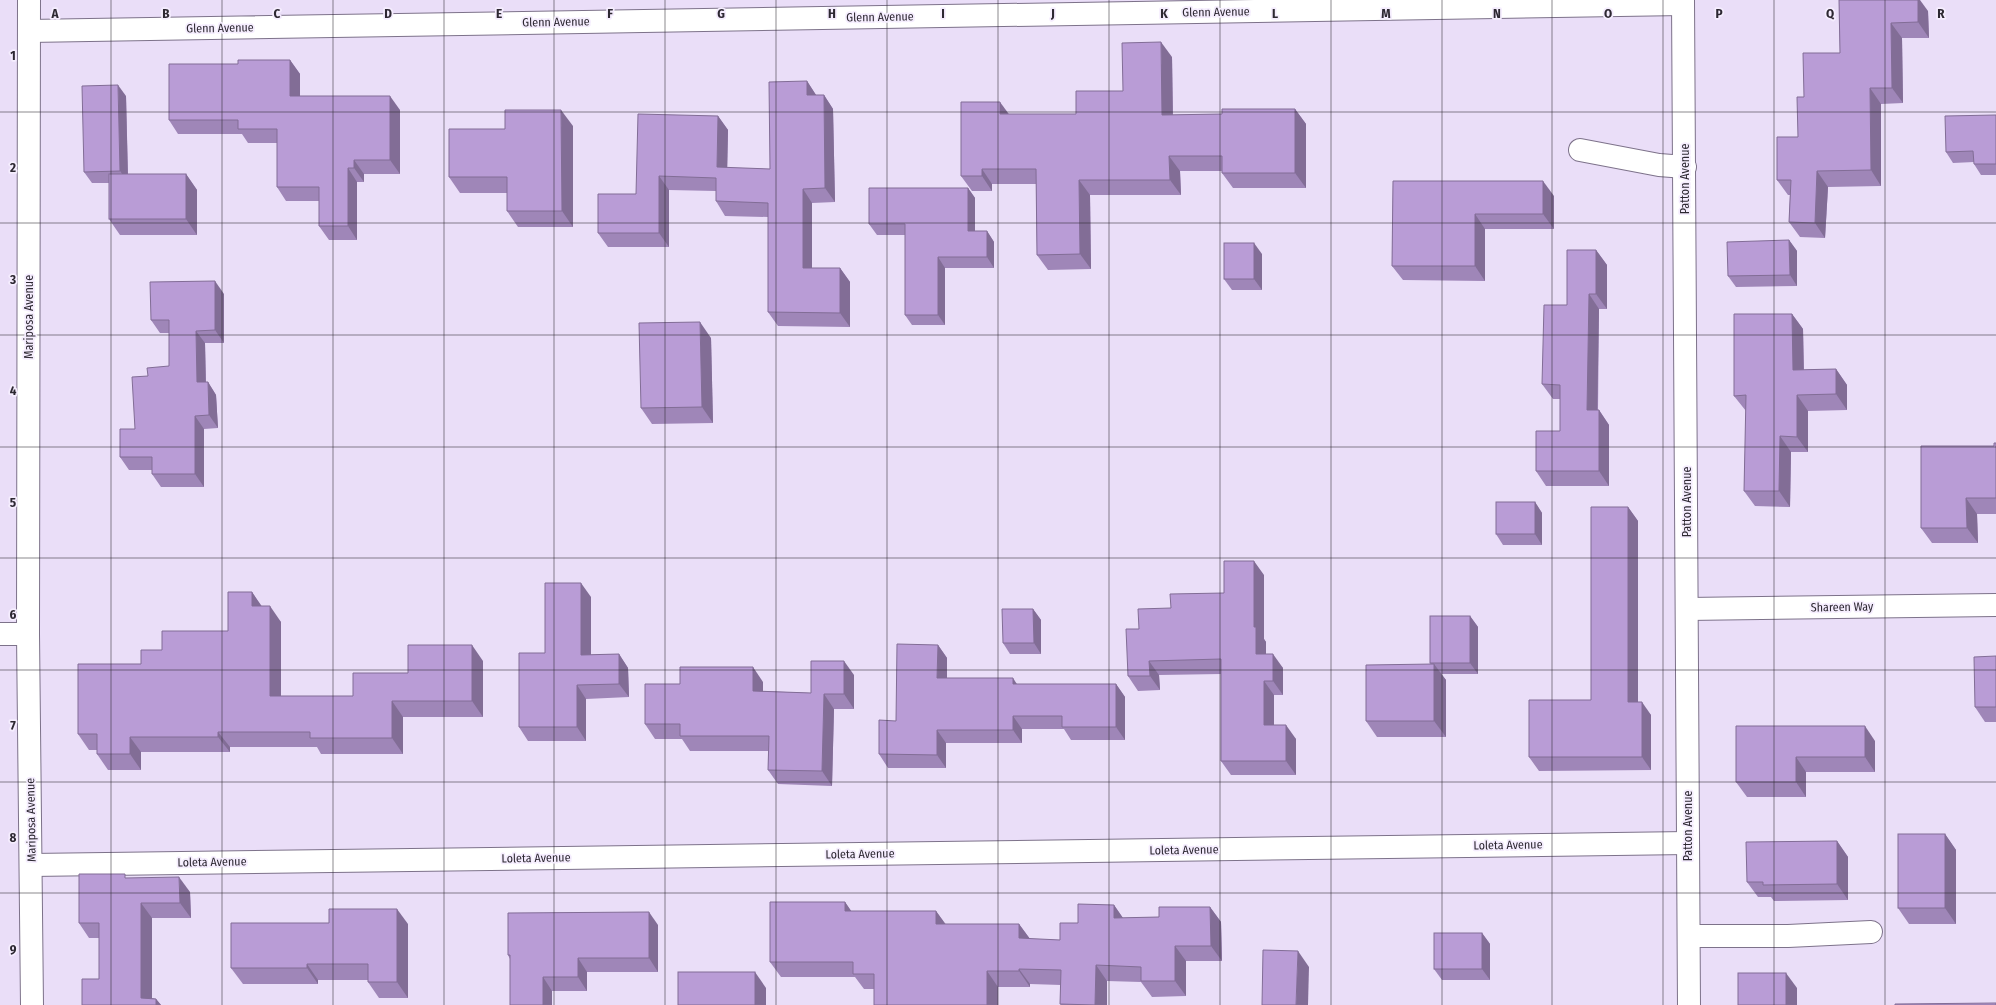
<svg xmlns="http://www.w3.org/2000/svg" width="1996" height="1005" viewBox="0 0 1996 1005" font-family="'Fira Sans Condensed',sans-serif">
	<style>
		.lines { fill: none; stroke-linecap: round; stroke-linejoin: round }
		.minor-casing { stroke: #7d728a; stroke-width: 24 }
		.minor { stroke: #fff; stroke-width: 22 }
		.wall { fill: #9f86b8 }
		.shaded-wall { fill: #826d96 }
		.building { fill: #b99cd6; stroke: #826d96 }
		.grid { fill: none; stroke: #2d2832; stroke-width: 1; stroke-opacity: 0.55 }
		.labels { text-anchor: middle; stroke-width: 3.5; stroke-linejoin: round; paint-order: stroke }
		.street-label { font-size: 12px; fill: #2d2832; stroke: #f5edfe }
		.grid-label { font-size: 13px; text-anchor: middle; font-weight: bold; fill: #2d2832; stroke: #f5edfe; stroke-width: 3.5; stroke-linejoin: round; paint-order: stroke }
	</style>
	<rect width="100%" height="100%" fill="#eadef8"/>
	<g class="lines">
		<defs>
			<g id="minor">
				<polyline points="29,0 28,634 32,1005"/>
				<polyline points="1683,0 1689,1005"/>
				<polyline points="29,31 1683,4"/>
				<polyline points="1580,150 1659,165 1685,167"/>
				<polyline points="1687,609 1996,605"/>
				<polyline points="0,634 28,634"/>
				<polyline points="31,865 1688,843"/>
				<polyline points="1689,936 1788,936 1871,932"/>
			</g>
		</defs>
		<!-- minor casing -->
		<use href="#minor" class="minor-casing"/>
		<!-- minor -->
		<use href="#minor" class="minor"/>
	</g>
	<!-- wall -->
	<g class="wall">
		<polygon points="1839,0 1928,11 1929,38 1902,38 1903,103 1881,104 1881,186 1828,187 1825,238 1800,237 1789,222 1790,195 1788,195 1777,180 1798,137 1804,97 1840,53"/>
		<polygon points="1172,57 1173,115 1222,114 1295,109 1306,124 1306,188 1233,188 1222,173 1222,171 1180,171 1181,195 1090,195 1091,269 1048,270 1037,255 1036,184 992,184 992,191 972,191 961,176 1076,114 1123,91"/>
		<polygon points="290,60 300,74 300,96 400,110 400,174 364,174 364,182 357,182 357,240 329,240 319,226 319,201 286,201 277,187 277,143 248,143 242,134 178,134 169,120 238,64"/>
		<polygon points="807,81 816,95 824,95 833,109 835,202 812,203 812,268 840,268 850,282 850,327 778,326 768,312 768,217 725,216 716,201 716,191 669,190 669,247 608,247 598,233 636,194 718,116 728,130 727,168 770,169"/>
		<polygon points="126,96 128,174 186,174 197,190 197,235 120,235 109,219 109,183 92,183 84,172"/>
		<polygon points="1996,115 1996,175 1981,175 1974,164 1974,162 1953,163 1946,152"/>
		<polygon points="573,126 573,227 518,227 507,211 507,193 460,193 449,177 505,129"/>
		<polygon points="1393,181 1554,196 1554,229 1485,229 1485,281 1403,280 1392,266"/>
		<polygon points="968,188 975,198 975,231 987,231 994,242 994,268 945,268 945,325 912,325 905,315 905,235 877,235 869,224"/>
		<polygon points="1789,240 1797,251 1797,286 1736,287 1728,276"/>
		<polygon points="1596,250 1607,265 1607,309 1599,309 1598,410 1599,410 1609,425 1609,486 1546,486 1536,471 1560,431 1560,399 1553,399 1542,384 1567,305"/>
		<polygon points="1262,254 1262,290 1232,290 1224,279"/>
		<polygon points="224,294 224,343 205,343 206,382 208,382 216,395 218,428 204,429 204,487 161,487 152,474 152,470 129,470 120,457 135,429 148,376 169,366 169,333 160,333 151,320"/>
		<polygon points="1792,314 1803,329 1804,370 1836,369 1847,385 1847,410 1808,411 1808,452 1791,452 1790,507 1755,506 1744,491 1746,411 1734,396"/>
		<polygon points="711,338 713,423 652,424 641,408"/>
		<polygon points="1996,443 1996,514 1977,514 1978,543 1932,543 1921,528"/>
		<polygon points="1535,502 1542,513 1542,545 1503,545 1496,534"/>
		<polygon points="1628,507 1638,521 1638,702 1651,715 1651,770 1539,771 1529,757 1591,700"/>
		<polygon points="1264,575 1264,639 1266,642 1266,654 1283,668 1283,695 1274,695 1274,725 1296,739 1296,775 1231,775 1221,761 1221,674 1159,675 1160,690 1138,691 1128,676 1139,629 1171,608 1224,593"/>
		<polygon points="252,592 261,606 281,622 281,696 353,696 408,673 483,661 483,717 403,717 403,754 321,754 317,747 230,747 230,752 141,752 141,770 108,770 97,754 97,750 89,750 78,734 141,664 162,650 228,631"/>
		<polygon points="591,597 591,655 619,654 628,668 629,697 586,699 586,741 528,741 519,727 545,653"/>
		<polygon points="1033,609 1041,620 1041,654 1010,654 1003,643"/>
		<polygon points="1470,616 1478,627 1478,674 1441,674 1446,680 1446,737 1377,737 1366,721 1431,665 1430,663"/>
		<polygon points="938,645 947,658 947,678 1017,684 1116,684 1125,697 1125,740 1071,740 1064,729 1022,729 1022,743 946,743 946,768 888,768 879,754 896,721"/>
		<polygon points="1996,656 1996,722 1985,722 1975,707"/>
		<polygon points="854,675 854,709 834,709 832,786 778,784 768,770 768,751 690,751 682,739 655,739 645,724 680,684 763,682 763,691 811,693"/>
		<polygon points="1736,726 1875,741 1875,772 1806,772 1806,797 1747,797 1736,782"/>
		<polygon points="1945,834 1956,850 1956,924 1909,924 1898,908"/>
		<polygon points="1837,841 1848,857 1848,900 1774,901 1771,897 1758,897 1747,882"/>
		<polygon points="127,878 190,892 191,918 152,918 152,998 156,999 161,1005 82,1005 99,979 99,938 89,938 79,923"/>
		<polygon points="845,902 851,911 936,911 945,924 1019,924 1030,939 1060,940 1078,923 1114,905 1123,918 1159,917 1210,907 1221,922 1222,961 1186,961 1186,996 1152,997 1141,982 1107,981 1107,1005 1061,1005 1060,1004 1061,985 1030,984 1030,987 998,987 998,1005 874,989 864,989 855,977 781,977 770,962"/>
		<polygon points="408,924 408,998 379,998 368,982 368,980 318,980 318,984 243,984 231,968"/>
		<polygon points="658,925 658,972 587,972 587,991 552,991 552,1005 510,959 508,955"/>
		<polygon points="1482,933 1490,944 1490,980 1442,980 1434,969"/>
	</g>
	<!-- shaded-wall -->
	<g class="shaded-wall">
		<polygon points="1918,0 1920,0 1928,11 1929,38 1918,22"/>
		<polygon points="1891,23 1902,38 1903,103 1892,88"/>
		<polygon points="1161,42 1172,57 1173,131 1162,115"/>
		<polygon points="290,60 300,74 300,110 290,96"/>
		<polygon points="807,81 816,95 817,109 807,95"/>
		<polygon points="118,85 126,96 128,182 120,171"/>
		<polygon points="1870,88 1881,104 1881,186 1871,170"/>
		<polygon points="824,95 833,109 835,202 825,188"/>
		<polygon points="390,96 400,110 400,174 390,160"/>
		<polygon points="1000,102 1011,117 1000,114"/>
		<polygon points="1295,109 1306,124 1306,188 1295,173"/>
		<polygon points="561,110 573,126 573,227 562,211"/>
		<polygon points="718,116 728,130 727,181 717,167"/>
		<polygon points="1169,156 1180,171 1181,195 1170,180"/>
		<polygon points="354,160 364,174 364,182 354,168"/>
		<polygon points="348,168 357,182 357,240 348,226"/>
		<polygon points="982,169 992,184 992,191 982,176"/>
		<polygon points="1817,171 1828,187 1825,238 1815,223"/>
		<polygon points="186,174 197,190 197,235 186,219"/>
		<polygon points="659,176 669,190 669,247 659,233"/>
		<polygon points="1079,180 1090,195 1091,269 1080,254"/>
		<polygon points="1543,181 1554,196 1554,229 1543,214"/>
		<polygon points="968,188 975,198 975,242 968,231"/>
		<polygon points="803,189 812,203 812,282 803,268"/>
		<polygon points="1475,214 1485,229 1485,281 1475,266"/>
		<polygon points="987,231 994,242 994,268 987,257"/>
		<polygon points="1789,240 1797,251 1797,286 1790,275"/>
		<polygon points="1254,243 1262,254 1262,290 1254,279"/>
		<polygon points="1596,250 1607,265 1607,309 1596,294"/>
		<polygon points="938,257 945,268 945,325 938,315"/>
		<polygon points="840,268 850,282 850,327 840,313"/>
		<polygon points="215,281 224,294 224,343 215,330"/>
		<polygon points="1589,294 1599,309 1597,425 1587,410"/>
		<polygon points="1792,314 1803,329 1804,386 1793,370"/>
		<polygon points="700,322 711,338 713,423 702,407"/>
		<polygon points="196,331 205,343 206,395 197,382"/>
		<polygon points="1836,369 1847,385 1847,410 1836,394"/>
		<polygon points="208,382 216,395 218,428 209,415"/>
		<polygon points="1797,395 1808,411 1808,452 1797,437"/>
		<polygon points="1599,410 1609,425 1609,486 1599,471"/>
		<polygon points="195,416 204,429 204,487 195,474"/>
		<polygon points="1780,436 1791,452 1790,507 1779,491"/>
		<polygon points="1966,498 1977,514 1978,543 1967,528"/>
		<polygon points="1535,502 1542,513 1542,545 1535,534"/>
		<polygon points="1628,507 1638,521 1638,715 1628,702"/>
		<polygon points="1254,561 1264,575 1264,639 1266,642 1266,668 1256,654 1254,627"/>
		<polygon points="581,583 591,597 591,669 581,655"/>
		<polygon points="252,592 263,608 252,606"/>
		<polygon points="270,606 281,622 281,711 270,696"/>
		<polygon points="1033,609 1041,620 1041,654 1034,643"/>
		<polygon points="1470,616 1478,627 1478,674 1470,663"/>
		<polygon points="472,645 483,661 483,717 472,701"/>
		<polygon points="938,645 947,658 947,692 937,678"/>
		<polygon points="619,654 628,668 629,697 619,684"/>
		<polygon points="1273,654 1283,668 1283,695 1273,681"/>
		<polygon points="844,661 854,675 854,709 844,694"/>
		<polygon points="1149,661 1159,675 1160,690 1150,676"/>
		<polygon points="1434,664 1446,680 1446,737 1434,721"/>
		<polygon points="753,667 763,682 763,705 753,691"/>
		<polygon points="1013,678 1022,692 1013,684"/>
		<polygon points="1264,681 1274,695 1274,739 1264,725"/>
		<polygon points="1116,684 1125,697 1125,740 1116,727"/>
		<polygon points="577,685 586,699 586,741 577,727"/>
		<polygon points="824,694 834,709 832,786 822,771"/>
		<polygon points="392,701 403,717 403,754 392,738"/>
		<polygon points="1642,702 1651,715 1651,770 1642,757"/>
		<polygon points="1013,716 1022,729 1022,743 1013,730"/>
		<polygon points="1286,725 1296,739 1296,775 1286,761"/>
		<polygon points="1865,726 1875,741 1875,772 1865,757"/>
		<polygon points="937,730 946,743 946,768 937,755"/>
		<polygon points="218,732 230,747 230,752 218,737"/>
		<polygon points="130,737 141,752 141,770 130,754"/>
		<polygon points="1796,757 1806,772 1806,797 1796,782"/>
		<polygon points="1945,834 1956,850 1956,924 1945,908"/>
		<polygon points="1837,841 1848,857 1848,900 1837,884"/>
		<polygon points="179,877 190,892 191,918 180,903"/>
		<polygon points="845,902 856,918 845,911"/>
		<polygon points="141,903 152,918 152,1005 141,998"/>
		<polygon points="1114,905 1125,921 1114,918"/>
		<polygon points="1210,907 1221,922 1222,961 1211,946"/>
		<polygon points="397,909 408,924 408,998 397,982"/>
		<polygon points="936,911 947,926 936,924"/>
		<polygon points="649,912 658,925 658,972 649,958"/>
		<polygon points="1019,924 1030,939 1019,938"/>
		<polygon points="1482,933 1490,944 1490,980 1482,969"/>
		<polygon points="1175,946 1186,961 1186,996 1175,981"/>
		<polygon points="1298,951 1309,967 1308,1005 1296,1005"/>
		<polygon points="578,958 587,972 587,991 578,977"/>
		<polygon points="307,964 318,980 318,984 307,968"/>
		<polygon points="1096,965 1107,981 1107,1005 1095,1005"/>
		<polygon points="1019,969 1030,984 1030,987 1019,971"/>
		<polygon points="987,971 998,987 998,1005 987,1005"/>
		<polygon points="755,972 766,988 766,1005 755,1005"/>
		<polygon points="1786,973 1797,988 1797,1005 1786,1005"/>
		<polygon points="543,977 552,991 552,1005 543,1005"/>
		<polygon points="156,999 161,1005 156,1005"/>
	</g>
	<!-- building -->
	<g class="building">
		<polygon points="1839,0 1918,0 1918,22 1891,23 1892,88 1870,88 1871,170 1817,171 1815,223 1789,222 1791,180 1777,180 1777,137 1798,137 1797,97 1804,97 1803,53 1840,53"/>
		<polygon points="1161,42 1162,115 1222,114 1222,109 1295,109 1295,173 1222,173 1222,156 1169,156 1170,180 1079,180 1080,254 1037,255 1036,169 982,169 982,176 961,176 961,102 1000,102 1000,114 1076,114 1076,91 1123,91 1122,43"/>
		<polygon points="238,60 290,60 290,96 390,96 390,160 354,160 354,168 348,168 348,226 319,226 319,187 277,187 277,129 238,129 238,120 169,120 169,64 238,64"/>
		<polygon points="807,81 807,95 824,95 825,188 803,189 803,268 840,268 840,313 768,312 768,203 716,201 716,178 659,176 659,233 598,233 598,194 636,194 638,114 718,116 717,167 770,169 769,82"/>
		<polygon points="118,85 120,171 84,172 82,86"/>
		<polygon points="505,110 561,110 562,211 507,211 507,177 449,177 449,129 505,129"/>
		<polygon points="1996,115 1996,164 1974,164 1973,151 1946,152 1945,116"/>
		<rect x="109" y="174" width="77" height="45"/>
		<polygon points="1393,181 1543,181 1543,214 1475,214 1475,266 1392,266"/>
		<polygon points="869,188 968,188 968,231 987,231 987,257 938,257 938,315 905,315 905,224 869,224"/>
		<polygon points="1789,240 1790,275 1728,276 1727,242"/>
		<rect x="1224" y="243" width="30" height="36"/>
		<polygon points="1567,250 1596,250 1596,294 1589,294 1587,410 1599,410 1599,471 1536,471 1536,431 1560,431 1560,385 1542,384 1544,305 1567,305"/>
		<polygon points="215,281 215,330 196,331 197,382 208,382 209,415 195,416 195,474 152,474 152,457 120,457 120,429 135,429 132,377 148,376 147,368 169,366 169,320 151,320 150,282"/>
		<polygon points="1734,314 1792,314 1793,370 1836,369 1836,394 1797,395 1797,437 1780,436 1779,491 1744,491 1746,395 1734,396"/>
		<polygon points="700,322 702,407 641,408 639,323"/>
		<polygon points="1994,443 1996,443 1996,498 1966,498 1967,528 1921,528 1921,446 1994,446"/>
		<rect x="1496" y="502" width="39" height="32"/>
		<polygon points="1591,507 1628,507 1628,702 1642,702 1642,757 1529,757 1529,700 1591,700"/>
		<polygon points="1224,561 1254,561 1254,627 1256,627 1256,654 1273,654 1273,681 1264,681 1264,725 1286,725 1286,761 1221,761 1221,659 1149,661 1150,676 1128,676 1126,629 1139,629 1138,609 1171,608 1170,594 1224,593"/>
		<polygon points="545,583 581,583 581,655 619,654 619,684 577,685 577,727 519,727 519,653 545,653"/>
		<polygon points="228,592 252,592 252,606 270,606 270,696 353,696 353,673 408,673 408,645 472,645 472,701 392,701 392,738 310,738 310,732 218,732 218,737 130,737 130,754 97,754 97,734 78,734 78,664 141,664 141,650 162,650 162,631 228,631"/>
		<polygon points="1002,609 1033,609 1034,643 1003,643"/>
		<rect x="1430" y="616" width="40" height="47"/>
		<polygon points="897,644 938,645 937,678 1013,678 1013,684 1116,684 1116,727 1062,727 1062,716 1013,716 1013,730 937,730 937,755 879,754 879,720 896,721"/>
		<polygon points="1996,656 1996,707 1975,707 1974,657"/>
		<polygon points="811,661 844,661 844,694 824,694 822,771 768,770 769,736 680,736 680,724 645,724 645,684 680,684 680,667 753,667 753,691 811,693"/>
		<polygon points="1434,664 1434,721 1366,721 1366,665"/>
		<polygon points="1736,726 1865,726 1865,757 1796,757 1796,782 1736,782"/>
		<rect x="1898" y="834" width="47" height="74"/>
		<polygon points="1837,841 1837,884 1763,885 1763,882 1747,882 1746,842"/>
		<polygon points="79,874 125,874 125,878 179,877 180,903 141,903 141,998 156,999 156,1005 82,1005 82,979 99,979 99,923 79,923"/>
		<polygon points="770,902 845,902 845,911 936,911 936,924 1019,924 1019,938 1060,940 1060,923 1078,923 1078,904 1114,905 1114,918 1159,917 1159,907 1210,907 1211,946 1175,946 1175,981 1141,981 1141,967 1096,965 1095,1005 1060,1004 1061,970 1019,969 1019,971 987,971 987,1005 874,1005 874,974 853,974 853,962 770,962"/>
		<polygon points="329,909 397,909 397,982 368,982 368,964 307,964 307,968 231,968 231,923 329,923"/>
		<polygon points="649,912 649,958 578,958 578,977 543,977 543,1005 510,1005 510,955 508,955 508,913"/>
		<rect x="1434" y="933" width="48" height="36"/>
		<polygon points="1263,950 1298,951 1296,1005 1262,1005"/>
		<rect x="678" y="972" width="77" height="33"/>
		<rect x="1738" y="973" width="48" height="32"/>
		<polygon points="1996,1003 1996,1005 1895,1005 1895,1004"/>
	</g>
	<!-- grid -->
	<path class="grid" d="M 111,0 L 111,1005M 222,0 L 222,1005M 333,0 L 333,1005M 444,0 L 444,1005M 554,0 L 554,1005M 665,0 L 665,1005M 776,0 L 776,1005M 887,0 L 887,1005M 998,0 L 998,1005M 1109,0 L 1109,1005M 1220,0 L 1220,1005M 1331,0 L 1331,1005M 1442,0 L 1442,1005M 1552,0 L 1552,1005M 1663,0 L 1663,1005M 1774,0 L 1774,1005M 1885,0 L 1885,1005M 0,112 L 1996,112M 0,223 L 1996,223M 0,335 L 1996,335M 0,447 L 1996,447M 0,558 L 1996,558M 0,670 L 1996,670M 0,782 L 1996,782M 0,893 L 1996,893"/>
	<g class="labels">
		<!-- street labels -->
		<g class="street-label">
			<text transform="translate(1216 12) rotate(-1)" y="4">Glenn Avenue</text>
			<text transform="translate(880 17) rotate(-1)" y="4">Glenn Avenue</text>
			<text transform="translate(556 22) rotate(-1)" y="4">Glenn Avenue</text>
			<text transform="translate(220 28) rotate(-1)" y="4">Glenn Avenue</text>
			<text transform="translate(1685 179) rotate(-90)" y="4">Patton Avenue</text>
			<text transform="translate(29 317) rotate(-90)" y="4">Mariposa Avenue</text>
			<text transform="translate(1687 502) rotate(-90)" y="4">Patton Avenue</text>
			<text transform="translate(1842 607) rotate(-1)" y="4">Shareen Way</text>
			<text transform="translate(31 820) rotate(-91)" y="4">Mariposa Avenue</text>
			<text transform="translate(1688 826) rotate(-90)" y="4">Patton Avenue</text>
			<text transform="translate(1508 845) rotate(-1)" y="4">Loleta Avenue</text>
			<text transform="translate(1184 850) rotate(-1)" y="4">Loleta Avenue</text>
			<text transform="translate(860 854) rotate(-1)" y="4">Loleta Avenue</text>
			<text transform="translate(536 858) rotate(-1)" y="4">Loleta Avenue</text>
			<text transform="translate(212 862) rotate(-1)" y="4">Loleta Avenue</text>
		</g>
	</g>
	<g class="grid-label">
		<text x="55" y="18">A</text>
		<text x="166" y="18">B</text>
		<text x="277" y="18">C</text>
		<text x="388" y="18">D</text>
		<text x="499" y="18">E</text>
		<text x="610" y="18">F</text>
		<text x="721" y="18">G</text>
		<text x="832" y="18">H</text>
		<text x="943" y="18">I</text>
		<text x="1053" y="18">J</text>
		<text x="1164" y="18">K</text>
		<text x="1275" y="18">L</text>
		<text x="1386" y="18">M</text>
		<text x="1497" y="18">N</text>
		<text x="1608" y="18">O</text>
		<text x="1719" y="18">P</text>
		<text x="1830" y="18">Q</text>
		<text x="1941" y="18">R</text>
		<text x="13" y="60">1</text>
		<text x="13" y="172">2</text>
		<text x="13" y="284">3</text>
		<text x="13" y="395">4</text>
		<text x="13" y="507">5</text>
		<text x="13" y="619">6</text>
		<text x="13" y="730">7</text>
		<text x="13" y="842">8</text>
		<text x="13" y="954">9</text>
	</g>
</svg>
